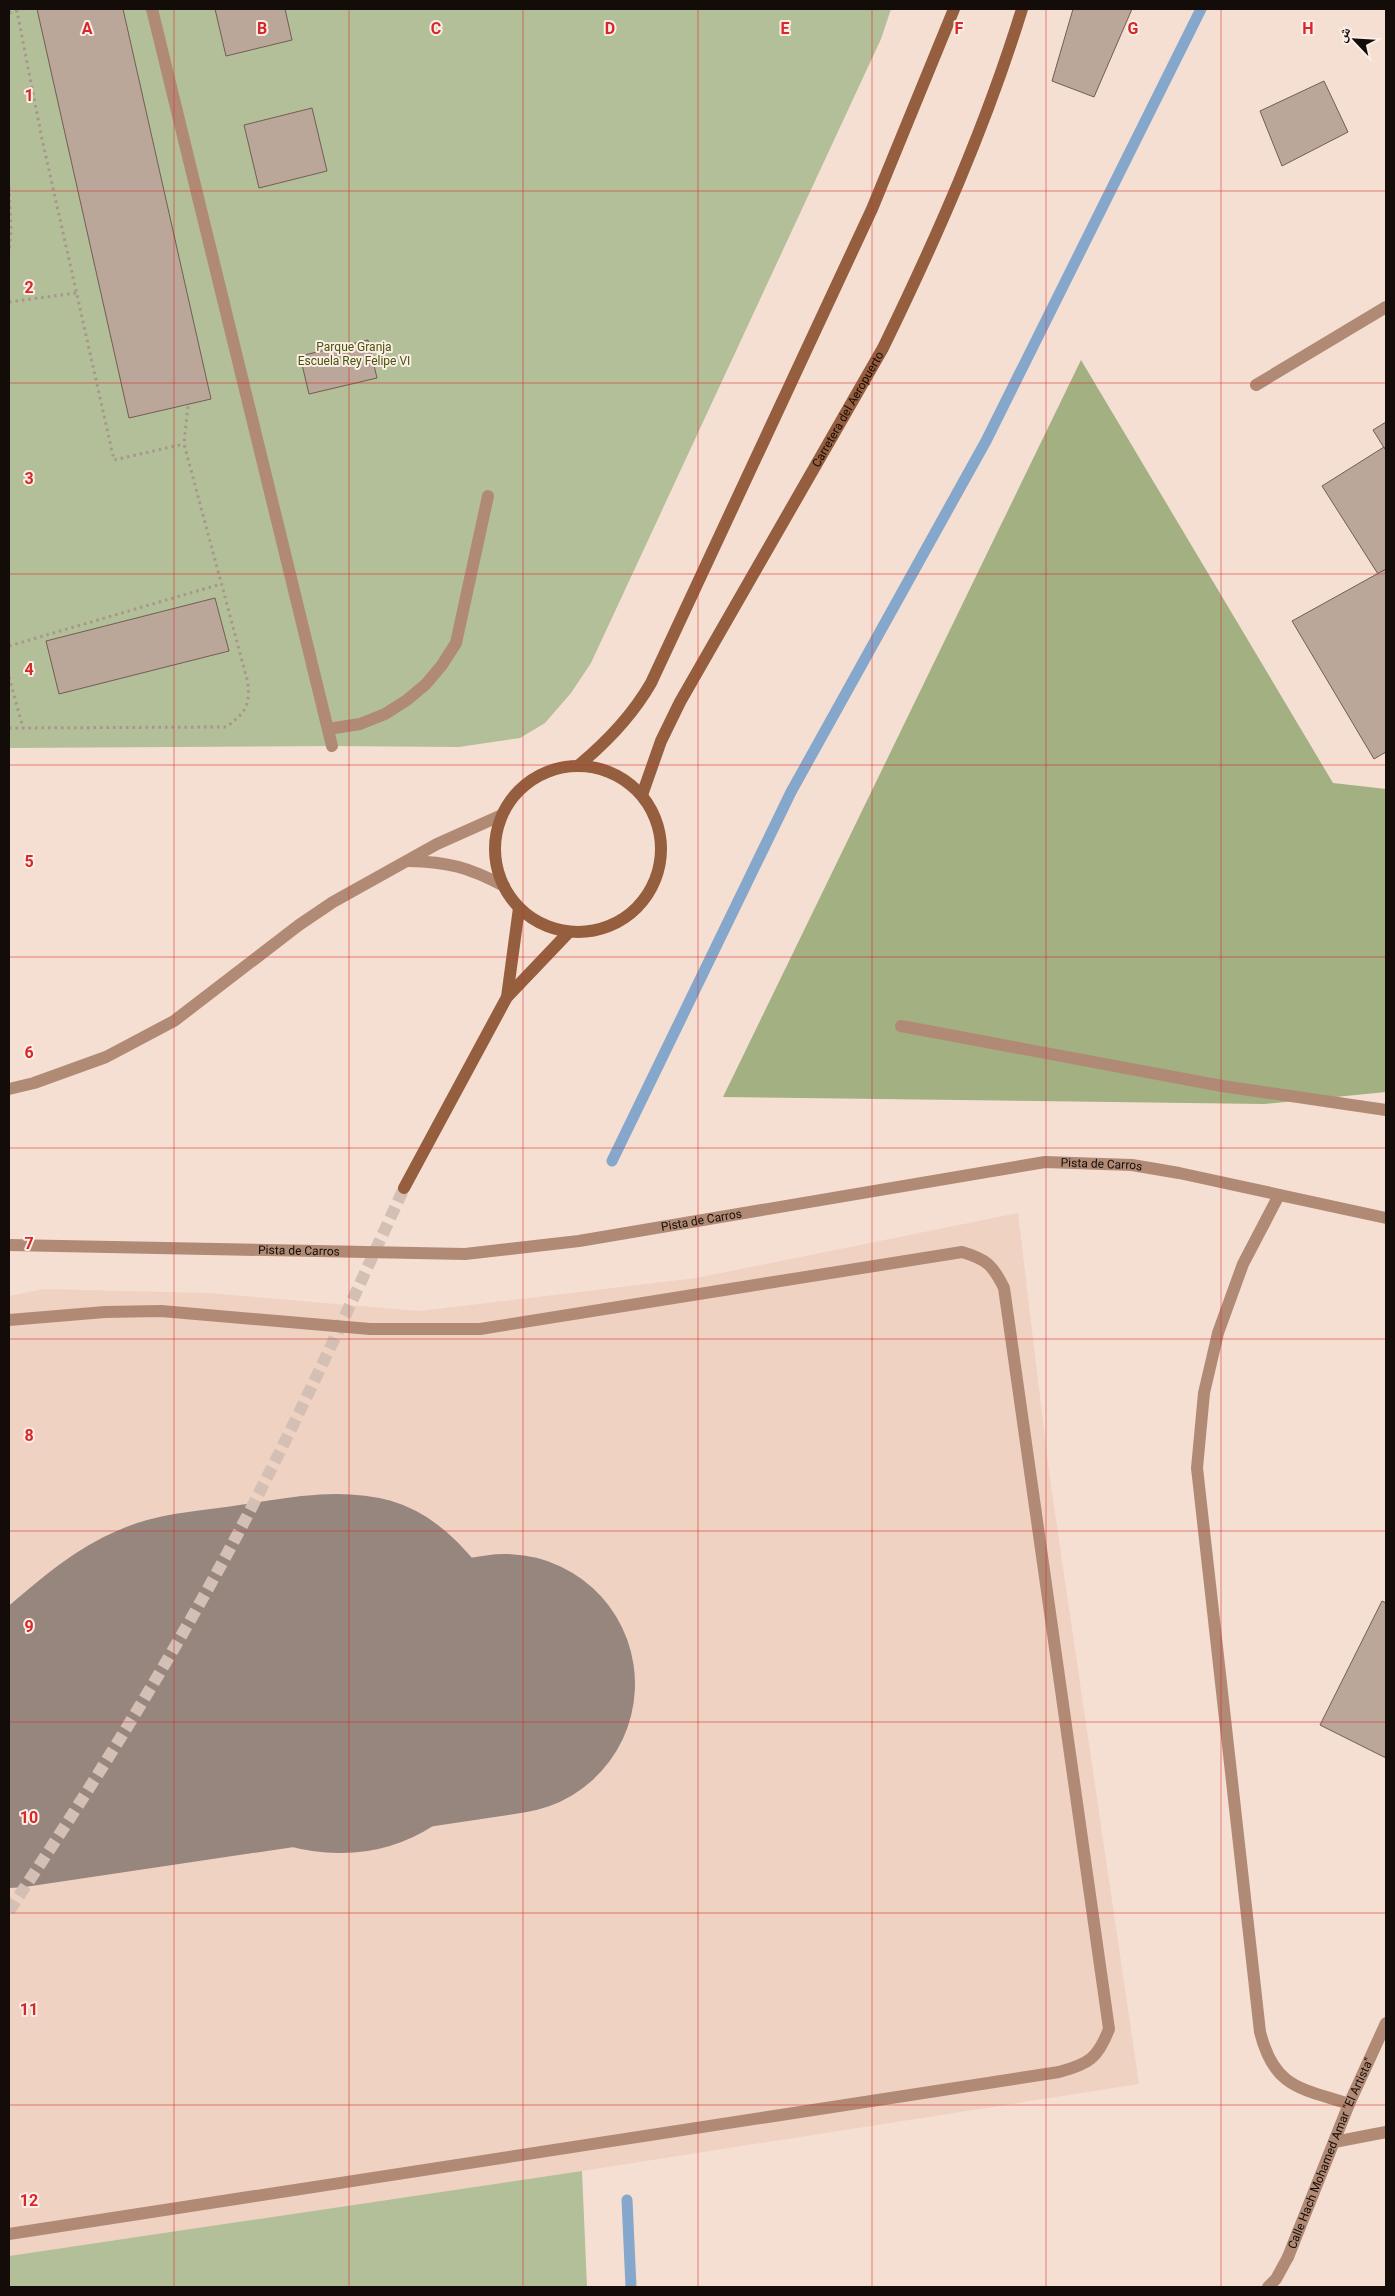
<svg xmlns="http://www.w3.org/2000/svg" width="1395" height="2296" viewBox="0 0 1395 2296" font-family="Roboto,'Noto Naskh Arabic',sans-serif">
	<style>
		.built { fill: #f0d2c2 }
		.green { fill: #b3bf98 }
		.forest { fill: #a2b082 }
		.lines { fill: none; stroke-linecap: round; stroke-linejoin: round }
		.stream { stroke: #86a7cc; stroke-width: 11 }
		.taxiway { stroke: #96867e; stroke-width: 104 }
		.runway { stroke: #96867e; stroke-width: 260 }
		.building { fill: #bba69a; stroke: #715e53 }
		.secondary-tunnel { stroke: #d3bfb4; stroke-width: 12; stroke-dasharray: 12 6; stroke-linecap: butt }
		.path { stroke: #a7968d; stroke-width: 3; stroke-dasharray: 2.5 4; stroke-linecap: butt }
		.lane { stroke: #b18a75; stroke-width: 12 }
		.street { stroke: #b18a75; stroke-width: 12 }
		.secondary { stroke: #955e3e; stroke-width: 12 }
		.grid { fill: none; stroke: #d62828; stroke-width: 1; stroke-opacity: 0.55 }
		.labels { text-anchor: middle; stroke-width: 4; stroke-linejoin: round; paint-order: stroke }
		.park-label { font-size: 12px; fill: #45550b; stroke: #fceee6 }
		.street-label { font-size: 12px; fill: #130c08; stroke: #fceee6 }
		.grid-label { font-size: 16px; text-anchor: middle; font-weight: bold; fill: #d62828; stroke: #fceee6; stroke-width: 4; stroke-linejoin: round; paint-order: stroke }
	</style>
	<rect width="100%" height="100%" fill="#f5dfd2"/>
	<!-- built -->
	<polygon class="built" points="1018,1213 1049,1472 1139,2084 582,2171 9,2256 9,1296 44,1289 208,1293 419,1311 696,1278"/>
	<!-- green -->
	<g class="green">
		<polygon points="9,9 891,9 881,39 591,663 571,693 545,723 520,738 459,747 332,746 9,748"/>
		<polygon points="582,2171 587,2287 9,2287 9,2256"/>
	</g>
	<!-- forest -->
	<polygon class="forest" points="1081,360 1333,783 1386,789 1386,1092 1264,1104 723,1097"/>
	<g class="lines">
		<!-- stream -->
		<g class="stream">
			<polyline points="612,1161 791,792 986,441 1201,9"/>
			<polyline points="627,2200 631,2287"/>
		</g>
		<!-- taxiway -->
		<path class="taxiway" d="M 9,1673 C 51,1641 89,1599 139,1578 C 172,1563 215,1562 250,1556 C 291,1550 337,1540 377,1551 C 408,1560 438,1593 451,1621 C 461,1642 463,1683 460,1706 C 459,1713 454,1721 452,1728 C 433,1772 387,1802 339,1801 C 315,1801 288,1794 267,1781 C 243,1767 221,1747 194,1737 C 187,1735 178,1735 170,1733"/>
		<!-- runway -->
		<polyline class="runway" points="9,1758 505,1684"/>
	</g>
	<!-- building -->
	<g class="building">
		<polygon points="37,9 123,9 211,399 129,418"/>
		<polygon points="215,9 285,9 292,40 226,56"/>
		<polygon points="1073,9 1132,9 1094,97 1052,81"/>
		<polygon points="1324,81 1348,132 1282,166 1260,111"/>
		<polygon points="312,108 327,171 259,188 244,125"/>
		<polygon points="368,340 377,378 309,394 300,356"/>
		<polygon points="1386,422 1386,451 1373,430"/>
		<polygon points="1384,447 1386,451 1386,569 1378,574 1322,486"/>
		<polygon points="1386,569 1386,752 1374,759 1292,621"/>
		<polygon points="215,598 229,651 59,694 46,641"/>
		<polygon points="1382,1601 1386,1603 1386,1758 1320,1725"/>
	</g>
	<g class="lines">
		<!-- secondary-tunnel -->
		<path class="secondary-tunnel" d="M 9,1911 C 78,1808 144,1703 205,1594 C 279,1462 341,1325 404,1188"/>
		<!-- path -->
		<g class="path">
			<polyline points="9,13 17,11 42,139 114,460 184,444"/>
			<polyline points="9,187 11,231 9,253"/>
			<polyline points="9,302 76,293"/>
			<polyline points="9,646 221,584"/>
			<polyline points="9,677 23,728"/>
			<path d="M 9,728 L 226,727 C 245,713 250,707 248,683 L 184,444 L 188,405"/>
		</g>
		<!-- lane -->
		<g class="lane">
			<polyline points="1256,385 1386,307"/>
			<polyline points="328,729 360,724 385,714 407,700 426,684 442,665 456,643 488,496"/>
			<polyline points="901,1026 1222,1086 1386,1110"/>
			<path d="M 9,1320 L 105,1312 L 161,1311 L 370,1329 L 480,1329 L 962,1252 C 986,1259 993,1265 1004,1288 L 1109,2029 C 1098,2058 1089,2064 1059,2072 L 9,2234"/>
			<polyline points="1268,2287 1276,2279 1288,2257"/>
		</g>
		<!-- street -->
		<g class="street">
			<polyline points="152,9 332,746"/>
			<path d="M 408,861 C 449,862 468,867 504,886"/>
			<polyline points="9,1089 34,1083 106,1057 174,1021 299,925 333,902 437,844 502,815"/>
			<path d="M 1279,1195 L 1243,1264 L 1218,1333 L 1204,1393 L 1197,1468 L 1260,2032 C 1274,2088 1300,2088 1349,2104"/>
			<path id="s1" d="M 9,1245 L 465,1254 L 579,1241 L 1045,1162 L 1132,1165 L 1179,1173 L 1386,1218"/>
			<polyline points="1334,2142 1386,2132"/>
			<path id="s2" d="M 1288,2257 L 1349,2104 L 1386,2023"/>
		</g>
		<!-- secondary -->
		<g class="secondary">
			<path d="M 579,765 C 608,741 632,716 651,683 L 872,209 L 954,9"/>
			<circle cx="578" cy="849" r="83"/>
			<path id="s3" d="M 642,795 L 661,741 L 680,702 L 883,348 C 936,239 986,126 1022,9"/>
			<polyline points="507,997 519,908"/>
			<polyline points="404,1188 507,997 569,932"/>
		</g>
	</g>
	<!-- grid -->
	<path class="grid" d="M 174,9 L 174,2287M 349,9 L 349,2287M 523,9 L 523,2287M 698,9 L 698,2287M 872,9 L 872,2287M 1046,9 L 1046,2287M 1221,9 L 1221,2287M 9,191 L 1386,191M 9,383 L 1386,383M 9,574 L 1386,574M 9,765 L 1386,765M 9,957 L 1386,957M 9,1148 L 1386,1148M 9,1339 L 1386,1339M 9,1531 L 1386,1531M 9,1722 L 1386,1722M 9,1913 L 1386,1913M 9,2105 L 1386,2105"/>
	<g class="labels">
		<!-- park labels -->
		<g class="park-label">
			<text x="354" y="351">Parque Granja<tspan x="354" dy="14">Escuela Rey Felipe VI</tspan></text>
		</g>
		<!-- street labels -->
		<g class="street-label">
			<text dy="4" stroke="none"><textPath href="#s3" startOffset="438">Carretera del Aeropuerto</textPath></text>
			<text dy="4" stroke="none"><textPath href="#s1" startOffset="1100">Pista de Carros</textPath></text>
			<text dy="4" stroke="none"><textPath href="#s1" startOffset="695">Pista de Carros</textPath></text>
			<text dy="4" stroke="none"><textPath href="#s1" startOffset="290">Pista de Carros</textPath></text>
			<text dy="4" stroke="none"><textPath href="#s2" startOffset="112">Calle Hach Mohamed Amar "El Artista"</textPath></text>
		</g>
	</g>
	<g class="grid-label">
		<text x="87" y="34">A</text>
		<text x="262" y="34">B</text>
		<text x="436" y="34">C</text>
		<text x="610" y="34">D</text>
		<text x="785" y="34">E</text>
		<text x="959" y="34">F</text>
		<text x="1133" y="34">G</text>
		<text x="1308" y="34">H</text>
		<text x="29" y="101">1</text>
		<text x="29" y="293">2</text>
		<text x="29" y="484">3</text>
		<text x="29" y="675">4</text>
		<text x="29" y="867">5</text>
		<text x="29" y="1058">6</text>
		<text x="29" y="1249">7</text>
		<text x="29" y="1441">8</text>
		<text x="29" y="1632">9</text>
		<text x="29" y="1823">10</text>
		<text x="29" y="2015">11</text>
		<text x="29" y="2206">12</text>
	</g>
	<!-- border -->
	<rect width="1395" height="2296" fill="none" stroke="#130c08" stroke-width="20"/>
	<!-- north arrow -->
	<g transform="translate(1355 40) rotate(295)" stroke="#fceee6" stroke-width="4" paint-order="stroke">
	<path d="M0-4L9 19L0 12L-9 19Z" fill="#130c08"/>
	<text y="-8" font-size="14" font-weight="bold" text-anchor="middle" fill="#130c08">ش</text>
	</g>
</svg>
